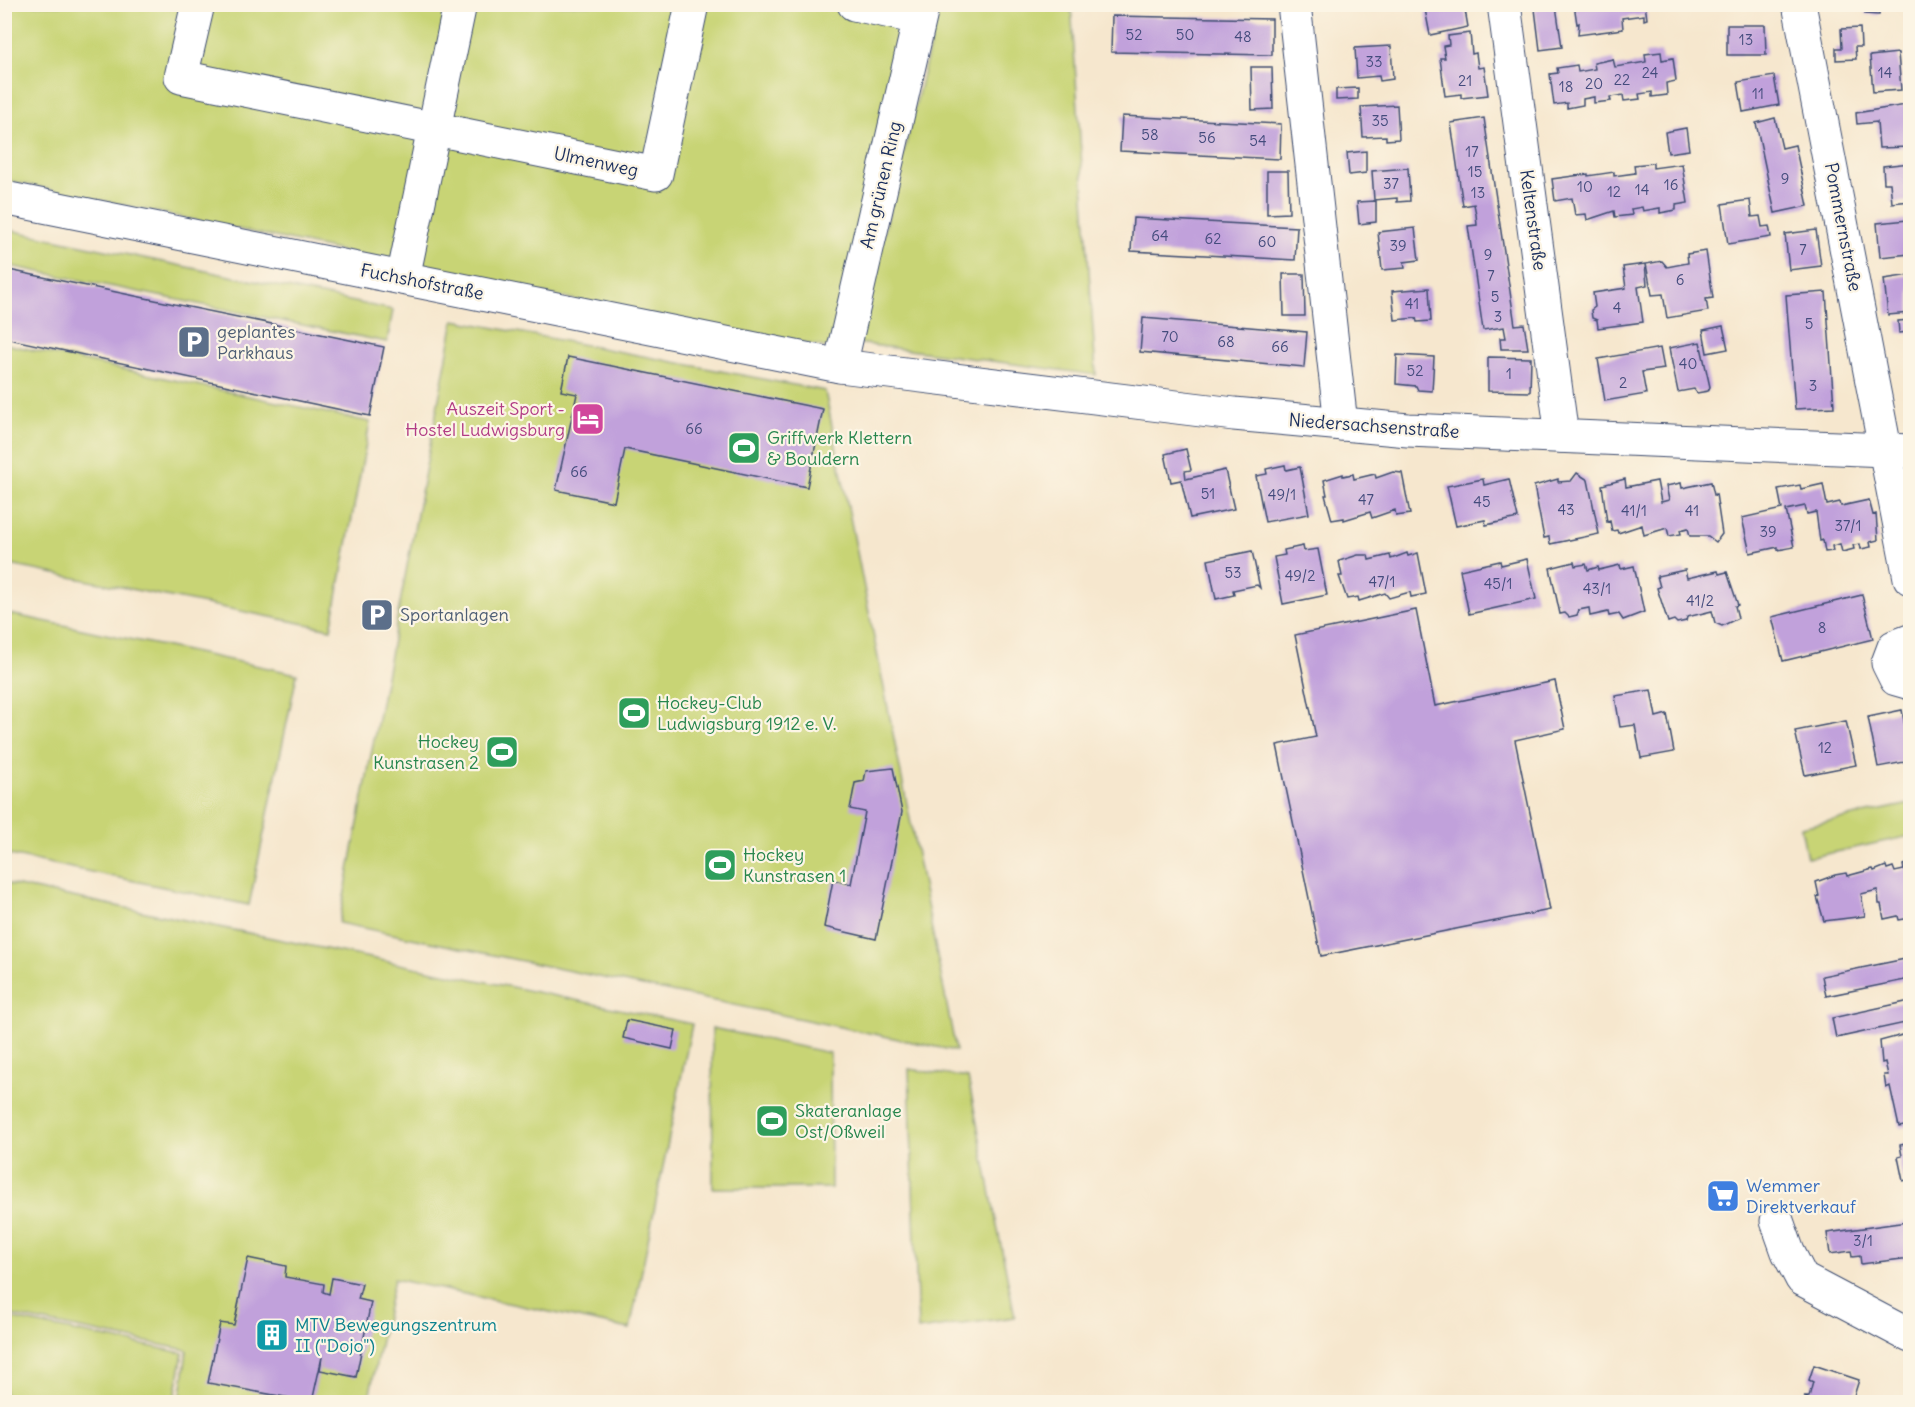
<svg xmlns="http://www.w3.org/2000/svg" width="1915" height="1407" viewBox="0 0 1915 1407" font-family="Delius,sans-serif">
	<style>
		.green { fill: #c8d475; stroke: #72826a; stroke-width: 1.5 }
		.building { fill: #c1a1db }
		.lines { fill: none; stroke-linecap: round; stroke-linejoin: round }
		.minor-casing { stroke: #3c4b6f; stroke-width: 35 }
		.minor { stroke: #fff; stroke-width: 33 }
		.labels { text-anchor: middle; stroke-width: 4.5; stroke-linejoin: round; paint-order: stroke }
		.number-label { font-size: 15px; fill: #444c7d }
		.street-label { font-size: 18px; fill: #1b2f5e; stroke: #fcf5e5 }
		.service-label { font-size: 18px; fill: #4e5e75; stroke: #fcf5e5; text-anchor: start }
		.hotel-label { font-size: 18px; fill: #b23c85; stroke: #fcf5e5; text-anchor: end }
		.leisure-label { font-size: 18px; fill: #27864d; stroke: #fcf5e5; text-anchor: start }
		.shop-label { font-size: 18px; fill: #366cbe; stroke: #fcf5e5; text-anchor: start }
		.culture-label { font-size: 18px; fill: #0d838f; stroke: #fcf5e5; text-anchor: start }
	</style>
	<rect width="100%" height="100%" fill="#fcf5e5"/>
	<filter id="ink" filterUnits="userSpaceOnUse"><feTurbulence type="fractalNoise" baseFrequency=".0167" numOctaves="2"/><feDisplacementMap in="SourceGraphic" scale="12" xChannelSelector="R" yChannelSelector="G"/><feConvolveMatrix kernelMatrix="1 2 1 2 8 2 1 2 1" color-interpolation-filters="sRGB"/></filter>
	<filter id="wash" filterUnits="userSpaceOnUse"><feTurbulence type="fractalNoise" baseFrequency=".008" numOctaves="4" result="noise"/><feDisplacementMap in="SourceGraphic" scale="24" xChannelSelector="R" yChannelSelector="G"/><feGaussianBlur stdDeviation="1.35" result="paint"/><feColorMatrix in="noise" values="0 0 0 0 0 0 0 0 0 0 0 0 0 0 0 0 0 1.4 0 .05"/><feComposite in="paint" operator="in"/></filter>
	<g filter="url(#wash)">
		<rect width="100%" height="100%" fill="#f6e7ce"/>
		<!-- green -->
		<g class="green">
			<polygon points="5,5 923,5 829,348 555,296 5,180"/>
			<polygon points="940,5 1071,5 1096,375 857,343"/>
			<polygon points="5,229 393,310 387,342 5,265"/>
			<polygon points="454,320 825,391 956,1051 339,923"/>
			<polygon points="5,344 370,422 331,629 5,564"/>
			<polygon points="5,613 297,674 249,905 5,854"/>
			<polygon points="1910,804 1910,836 1807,858 1801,827"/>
			<polygon points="4,883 692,1024 630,1329 394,1279 368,1402 180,1402 187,1350 5,1314"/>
			<polygon points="712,1028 830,1053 831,1188 713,1188"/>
			<polygon points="909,1069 968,1078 1015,1317 918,1330"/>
			<polygon points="5,1317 183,1353 174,1402 5,1402"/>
		</g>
		<g id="blocks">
			<!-- building -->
			<g class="building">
				<polygon points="1424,4 1464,4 1468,27 1430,35"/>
				<polygon points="1574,4 1645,4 1647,19 1644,20 1644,15 1622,18 1623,29 1578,35 1579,23 1577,24"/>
				<polygon points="1866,4 1880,4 1879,15 1865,14"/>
				<polygon points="1556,6 1562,47 1540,50 1535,9"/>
				<polygon points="1112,16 1272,19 1272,55 1111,52"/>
				<polygon points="1727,25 1765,25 1766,55 1727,55"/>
				<polygon points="1860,28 1861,47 1855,47 1856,59 1836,60 1836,48 1842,48 1841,29"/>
				<polygon points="1470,33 1472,54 1476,53 1478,68 1484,67 1488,95 1461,98 1461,94 1445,96 1440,58 1445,58 1443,46 1449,45 1448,36"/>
				<polygon points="1391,46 1393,79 1380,81 1379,76 1357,78 1355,48"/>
				<polygon points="1661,52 1662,60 1673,58 1676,81 1666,83 1667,95 1652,97 1652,92 1639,94 1640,99 1624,101 1623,95 1610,97 1611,101 1594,103 1594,97 1583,99 1583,105 1567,108 1567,103 1554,105 1550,74 1558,73 1557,68 1577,65 1578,72 1595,69 1594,63 1613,59 1615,67 1634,64 1646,62 1645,54"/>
				<polygon points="1898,53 1901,90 1873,92 1870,56"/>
				<polygon points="1251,67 1272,67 1273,109 1252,110"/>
				<polygon points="1774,76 1779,105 1743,112 1738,82"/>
				<polygon points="1358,88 1358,99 1336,100 1336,89"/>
				<polygon points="1397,105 1399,139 1386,140 1386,136 1363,137 1361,107"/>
				<polygon points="1906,105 1907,108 1910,108 1910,147 1879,148 1877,122 1857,124 1856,113"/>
				<polygon points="1122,116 1281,124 1280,159 1120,151"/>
				<polygon points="1484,118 1515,325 1524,324 1528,349 1501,349 1500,338 1506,338 1504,327 1483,330 1468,226 1477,225 1476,214 1474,204 1463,206 1451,123"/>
				<polygon points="1775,118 1782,148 1795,145 1808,206 1775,213 1756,123"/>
				<polygon points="1686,128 1689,150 1668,153 1665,132"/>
				<polygon points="1366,151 1366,173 1349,175 1347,153"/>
				<polygon points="1653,163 1653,168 1682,164 1688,203 1676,205 1676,210 1660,213 1660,208 1643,211 1642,207 1631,209 1632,215 1615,217 1614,211 1587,220 1586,214 1575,215 1572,198 1555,201 1552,179 1588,174 1588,176 1614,172 1614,176 1635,173 1634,165"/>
				<polygon points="1910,163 1910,201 1892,203 1890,183 1884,183 1883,166"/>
				<polygon points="1408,168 1410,201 1397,202 1397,198 1374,200 1372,171"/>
				<polygon points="1267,171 1288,171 1289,213 1267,214"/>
				<polygon points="1750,200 1752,217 1760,216 1762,227 1769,226 1771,237 1728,244 1722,204"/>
				<polygon points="1376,201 1376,222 1359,224 1357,202"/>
				<polygon points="1133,218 1297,227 1295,260 1131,251"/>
				<polygon points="1908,220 1910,254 1880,257 1877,223"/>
				<polygon points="1415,228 1419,260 1404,262 1405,268 1382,270 1378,232"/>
				<polygon points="1816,230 1821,266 1789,270 1785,234"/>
				<polygon points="1706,251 1713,298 1706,299 1708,311 1667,318 1663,294 1652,295 1646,264 1662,261 1667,267 1688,263 1687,254"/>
				<polygon points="1645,264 1647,285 1638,287 1643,322 1598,328 1597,320 1592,318 1591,310 1595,307 1593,293 1626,288 1623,267"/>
				<polygon points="4,269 384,347 370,416 4,338"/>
				<polygon points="1283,274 1304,274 1305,316 1284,316"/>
				<polygon points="1910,275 1910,313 1888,315 1884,279"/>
				<polygon points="1429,288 1431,321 1417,322 1416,318 1395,320 1392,291"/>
				<polygon points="1826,292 1834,407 1795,409 1786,295"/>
				<polygon points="1143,318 1307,332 1304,367 1140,352"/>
				<polygon points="1910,320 1910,332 1899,333 1898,321"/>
				<polygon points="1723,326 1728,349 1707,353 1703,330"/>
				<polygon points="1700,342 1710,387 1708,391 1697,393 1694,389 1678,392 1669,348"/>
				<polygon points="1660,348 1664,369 1642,372 1646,394 1605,401 1598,359"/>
				<polygon points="1397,355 1434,357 1432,391 1418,390 1416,386 1396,384"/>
				<polygon points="568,357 823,409 807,487 625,449 614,502 556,490 577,394 561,391"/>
				<polygon points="1488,357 1531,358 1530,392 1488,391"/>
				<polygon points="1186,449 1191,470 1185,471 1186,479 1225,470 1234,509 1190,518 1181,480 1171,482 1165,454"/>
				<polygon points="1285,465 1286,470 1300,467 1309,514 1265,522 1256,476 1267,474 1266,469"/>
				<polygon points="1393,472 1402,473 1410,514 1396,516 1395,510 1372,518 1370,512 1344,520 1344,518 1332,520 1325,495 1327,495 1324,480 1343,474 1343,476 1353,474 1354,479 1375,474 1376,478"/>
				<polygon points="1577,473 1588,480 1599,534 1550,544 1549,537 1544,538 1534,486 1558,479 1558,482 1571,481"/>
				<polygon points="1483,479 1484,485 1509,479 1518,518 1486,525 1485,520 1456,526 1447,486"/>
				<polygon points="1625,479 1626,487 1657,481 1661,502 1669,500 1666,486 1681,483 1682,488 1711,482 1714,495 1716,494 1722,534 1716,542 1708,536 1690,536 1688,528 1680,530 1681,534 1669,536 1667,528 1644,535 1642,525 1618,533 1617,530 1612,531 1610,521 1607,522 1602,485"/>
				<polygon points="1823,484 1827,505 1840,502 1841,506 1869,500 1873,515 1876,514 1878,540 1870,542 1871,547 1861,549 1860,544 1853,545 1854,549 1842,552 1840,544 1832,546 1833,551 1825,552 1823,540 1820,541 1816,512 1807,514 1805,506 1786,510 1794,547 1778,550 1778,547 1750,553 1742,518 1782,509 1778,489 1800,485 1801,489"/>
				<polygon points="1303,546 1304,551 1318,549 1327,595 1283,604 1274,557 1285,555 1284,550"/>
				<polygon points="1252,551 1260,588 1257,585 1233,590 1234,595 1216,599 1208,560"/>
				<polygon points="1407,553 1408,556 1418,553 1426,594 1411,597 1410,592 1389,598 1385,593 1359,601 1358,597 1347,599 1339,576 1342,576 1339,561 1358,555 1368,555 1369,560 1390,555 1391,559"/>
				<polygon points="1527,559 1536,599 1469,614 1460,570 1500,561 1501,565"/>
				<polygon points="1574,562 1575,566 1586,564 1588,570 1598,567 1599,570 1620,565 1621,569 1634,566 1644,612 1623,620 1619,614 1609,616 1608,612 1590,616 1589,608 1579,610 1577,615 1569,617 1565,613 1560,614 1550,568"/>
				<polygon points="1685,570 1687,578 1718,571 1719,574 1727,572 1738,605 1735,606 1738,618 1722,626 1715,623 1712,611 1687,617 1686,621 1677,623 1674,620 1668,622 1657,588 1660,587 1657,576"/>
				<polygon points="1862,595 1873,639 1783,661 1772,617"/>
				<polygon points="1416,610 1435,706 1555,681 1565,729 1515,740 1550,910 1321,956 1277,745 1316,737 1295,635"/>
				<polygon points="1651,690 1656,717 1667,714 1674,752 1641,758 1635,725 1620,727 1615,696"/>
				<polygon points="1902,710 1905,726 1910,725 1910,761 1878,767 1868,717"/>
				<polygon points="1846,721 1856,765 1805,775 1795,731"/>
				<polygon points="893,768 902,812 876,939 824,927 833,880 851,884 865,812 850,809 855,783 864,781 866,771"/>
				<polygon points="1910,862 1910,918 1899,920 1898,916 1884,919 1881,904 1879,904 1878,890 1861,894 1865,916 1824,921 1817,897 1819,896 1816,882 1835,875 1846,873 1847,876 1873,869 1874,871 1886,866 1887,869 1893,867 1895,872 1904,870 1903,865"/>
				<polygon points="1910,958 1910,979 1826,996 1822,976"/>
				<polygon points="1910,1001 1910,1022 1836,1038 1832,1018"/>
				<polygon points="627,1020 676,1030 672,1049 623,1038"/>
				<polygon points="1910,1033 1910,1125 1899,1127 1890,1086 1886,1088 1884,1075 1888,1075 1885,1062 1882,1063 1880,1041"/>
				<polygon points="1910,1143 1910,1179 1903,1181 1898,1157 1902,1156 1900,1145"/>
				<polygon points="1907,1222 1910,1222 1910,1258 1861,1264 1860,1256 1852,1257 1851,1251 1830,1254 1827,1233"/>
				<polygon points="248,1258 286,1266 285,1277 324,1284 323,1292 329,1294 332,1278 362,1284 358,1299 371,1302 356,1377 320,1370 322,1357 312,1402 208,1383 220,1323 234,1325"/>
				<polygon points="1814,1365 1859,1380 1852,1402 1807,1402 1808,1399 1804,1397 1809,1397 1813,1382 1809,1380"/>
			</g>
		</g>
	</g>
	<g filter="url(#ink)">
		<use href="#blocks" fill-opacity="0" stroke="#3c4b6f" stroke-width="1.5"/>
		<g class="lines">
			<defs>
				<g id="minor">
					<polyline points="198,4 181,77 656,174 692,4"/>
					<polyline points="854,4 919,18"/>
					<polyline points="1294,4 1341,424"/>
					<polyline points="1504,4 1562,436"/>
					<polyline points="1799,4 1910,578"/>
					<polyline points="4,198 840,366 1234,414 1408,430 1910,451"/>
					<polyline points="403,278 460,4"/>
					<polyline points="840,366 923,4"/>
					<polyline points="1910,641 1894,647 1888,663 1896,679 1910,683"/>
					<polyline points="1777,1221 1788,1252 1802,1279 1910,1336"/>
				</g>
			</defs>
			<!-- minor casing -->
			<use href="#minor" class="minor-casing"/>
			<!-- minor -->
			<use href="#minor" class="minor"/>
		</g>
	</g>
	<!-- icons -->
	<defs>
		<symbol id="parking-square" viewBox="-11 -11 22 22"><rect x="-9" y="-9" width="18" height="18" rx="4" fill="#5c6f8a" stroke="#fcf5e5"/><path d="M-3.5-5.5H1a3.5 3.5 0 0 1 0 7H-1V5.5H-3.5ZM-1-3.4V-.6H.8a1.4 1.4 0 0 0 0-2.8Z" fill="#fff"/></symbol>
		<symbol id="hotel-square" viewBox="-11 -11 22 22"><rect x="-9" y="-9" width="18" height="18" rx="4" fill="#d1479c" stroke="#fcf5e5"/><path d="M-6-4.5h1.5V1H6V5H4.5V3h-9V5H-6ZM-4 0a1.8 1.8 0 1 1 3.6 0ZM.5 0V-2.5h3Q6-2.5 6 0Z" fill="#fff"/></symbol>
		<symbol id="stadium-square" viewBox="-11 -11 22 22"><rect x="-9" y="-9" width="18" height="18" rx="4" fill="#2e9e5b" stroke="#fcf5e5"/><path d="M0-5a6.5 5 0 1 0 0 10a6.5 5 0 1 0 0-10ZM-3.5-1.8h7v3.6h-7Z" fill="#fff"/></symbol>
		<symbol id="supermarket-square" viewBox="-11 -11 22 22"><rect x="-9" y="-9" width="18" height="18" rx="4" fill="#3f7fe0" stroke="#fcf5e5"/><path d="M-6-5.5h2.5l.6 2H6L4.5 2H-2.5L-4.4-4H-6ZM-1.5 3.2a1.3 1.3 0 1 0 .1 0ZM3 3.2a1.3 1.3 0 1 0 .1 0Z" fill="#fff"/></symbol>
		<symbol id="building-square" viewBox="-11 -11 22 22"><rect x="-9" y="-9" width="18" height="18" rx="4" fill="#0f9aa8" stroke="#fcf5e5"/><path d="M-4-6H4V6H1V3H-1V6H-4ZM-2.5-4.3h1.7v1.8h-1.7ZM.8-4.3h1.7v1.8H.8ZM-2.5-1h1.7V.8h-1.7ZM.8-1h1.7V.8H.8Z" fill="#fff"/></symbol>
	</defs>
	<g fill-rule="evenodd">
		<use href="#parking-square" x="175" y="323" width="38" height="38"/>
		<use href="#hotel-square" x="569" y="400" width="38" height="38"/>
		<use href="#stadium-square" x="725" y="429" width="38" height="38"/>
		<use href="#parking-square" x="358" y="596" width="38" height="38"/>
		<use href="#stadium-square" x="615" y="694" width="38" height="38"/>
		<use href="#stadium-square" x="483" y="733" width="38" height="38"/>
		<use href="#stadium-square" x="701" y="846" width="38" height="38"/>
		<use href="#stadium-square" x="753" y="1102" width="38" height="38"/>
		<use href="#supermarket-square" x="1704" y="1177" width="38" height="38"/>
		<use href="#building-square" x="253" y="1316" width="38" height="38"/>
	</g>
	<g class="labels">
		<!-- number labels -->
		<g class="number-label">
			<text x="1134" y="40">52</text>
			<text x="1185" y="40">50</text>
			<text x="1243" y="42">48</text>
			<text x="1746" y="45">13</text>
			<text x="1374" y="67">33</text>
			<text x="1650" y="78">24</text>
			<text x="1885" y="78">14</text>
			<text x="1622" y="85">22</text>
			<text x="1465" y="86">21</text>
			<text x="1594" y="89">20</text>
			<text x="1566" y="92">18</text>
			<text x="1758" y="99">11</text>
			<text x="1380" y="126">35</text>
			<text x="1150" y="140">58</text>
			<text x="1207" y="143">56</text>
			<text x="1258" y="146">54</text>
			<text x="1472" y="157">17</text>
			<text x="1475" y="177">15</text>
			<text x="1785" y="184">9</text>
			<text x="1391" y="189">37</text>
			<text x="1671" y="190">16</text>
			<text x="1585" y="192">10</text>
			<text x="1642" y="195">14</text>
			<text x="1614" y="197">12</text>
			<text x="1478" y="198">13</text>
			<text x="1160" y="241">64</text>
			<text x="1213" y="244">62</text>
			<text x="1267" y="247">60</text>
			<text x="1398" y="251">39</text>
			<text x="1803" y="255">7</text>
			<text x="1488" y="260">9</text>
			<text x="1491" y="281">7</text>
			<text x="1680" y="285">6</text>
			<text x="1495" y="302">5</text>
			<text x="1412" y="309">41</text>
			<text x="1617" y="313">4</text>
			<text x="1498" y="322">3</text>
			<text x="1809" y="329">5</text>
			<text x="1170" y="342">70</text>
			<text x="1226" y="347">68</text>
			<text x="1280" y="352">66</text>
			<text x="1688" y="369">40</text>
			<text x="1415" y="376">52</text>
			<text x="1509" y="379">1</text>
			<text x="1623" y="388">2</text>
			<text x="1813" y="391">3</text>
			<text x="694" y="434">66</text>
			<text x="579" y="477">66</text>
			<text x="1208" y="499">51</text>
			<text x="1282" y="500">49/1</text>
			<text x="1366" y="505">47</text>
			<text x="1482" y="507">45</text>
			<text x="1566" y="515">43</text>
			<text x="1634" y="516">41/1</text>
			<text x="1692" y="516">41</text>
			<text x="1848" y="531">37/1</text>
			<text x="1768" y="537">39</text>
			<text x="1233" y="578">53</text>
			<text x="1300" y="581">49/2</text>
			<text x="1382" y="587">47/1</text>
			<text x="1498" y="589">45/1</text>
			<text x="1597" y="594">43/1</text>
			<text x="1700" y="606">41/2</text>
			<text x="1822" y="633">8</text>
			<text x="1825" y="753">12</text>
			<text x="1863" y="1246">3/1</text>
		</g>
		<!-- street labels -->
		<g class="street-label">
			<text transform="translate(596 162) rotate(12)" y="6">Ulmenweg</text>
			<text transform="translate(881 185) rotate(-77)" y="6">Am grünen Ring</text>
			<text transform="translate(1533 220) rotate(82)" y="6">Keltenstraße</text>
			<text transform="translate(1843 227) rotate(79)" y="6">Pommernstraße</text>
			<text transform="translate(422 282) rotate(11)" y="6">Fuchshofstraße</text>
			<text transform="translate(1374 426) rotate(4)" y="6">Niedersachsenstraße</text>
		</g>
		<!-- service labels -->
		<g class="service-label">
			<text x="217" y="338">geplantes<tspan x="217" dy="21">Parkhaus</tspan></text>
			<text x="400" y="621">Sportanlagen</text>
		</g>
		<!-- hotel labels -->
		<g class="hotel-label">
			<text x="565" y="415">Auszeit Sport -<tspan x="565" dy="21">Hostel Ludwigsburg</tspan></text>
		</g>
		<!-- leisure labels -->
		<g class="leisure-label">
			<text x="767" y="444">Griffwerk Klettern<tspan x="767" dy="21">&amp; Bouldern</tspan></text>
			<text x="657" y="709">Hockey-Club<tspan x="657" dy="21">Ludwigsburg 1912 e. V.</tspan></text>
			<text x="479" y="748" text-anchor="end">Hockey<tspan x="479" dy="21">Kunstrasen 2</tspan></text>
			<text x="743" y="861">Hockey<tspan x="743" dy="21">Kunstrasen 1</tspan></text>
			<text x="795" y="1117">Skateranlage<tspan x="795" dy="21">Ost/Oßweil</tspan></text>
		</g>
		<!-- shop labels -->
		<g class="shop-label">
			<text x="1746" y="1192">Wemmer<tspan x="1746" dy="21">Direktverkauf</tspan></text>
		</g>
		<!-- culture labels -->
		<g class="culture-label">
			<text x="295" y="1331">MTV Bewegungszentrum<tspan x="295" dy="21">II ("Dojo")</tspan></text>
		</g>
	</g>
	<!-- margin -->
	<rect width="1915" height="1407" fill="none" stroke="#fcf5e5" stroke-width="24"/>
</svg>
